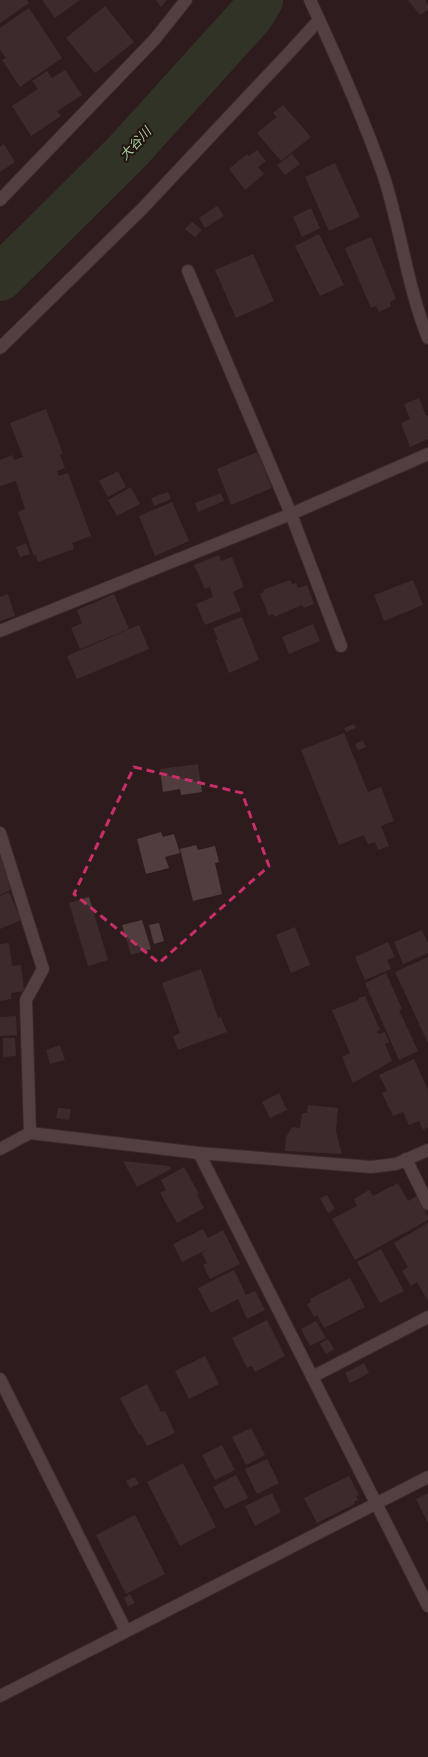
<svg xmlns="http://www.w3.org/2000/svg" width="428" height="1757" viewBox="0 0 428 1757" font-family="Karla,'Noto Sans JP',sans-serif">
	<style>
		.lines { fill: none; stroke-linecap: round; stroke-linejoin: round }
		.river { stroke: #365133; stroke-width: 46 }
		.building { fill: #513d3d }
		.minor-casing { stroke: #493a3a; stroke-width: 14 }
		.minor { stroke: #826b6b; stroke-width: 12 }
		.marked { fill: none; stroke: #c82e6a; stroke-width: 3; stroke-dasharray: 8 5; stroke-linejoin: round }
		.labels { text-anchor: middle; stroke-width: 4; stroke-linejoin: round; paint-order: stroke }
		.water-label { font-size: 13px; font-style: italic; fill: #a3d29d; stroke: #241313 }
	</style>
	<rect width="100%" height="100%" fill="#2e1c1d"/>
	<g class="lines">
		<!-- river -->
		<polyline class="river" points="0,278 127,152 251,15 260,0"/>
	</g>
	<!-- building -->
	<g class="building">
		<polygon points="0,0 27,0 29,3 0,23"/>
		<polygon points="42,0 80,0 55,18"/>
		<polygon points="156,0 167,0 161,7"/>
		<polygon points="408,0 425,0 428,5 428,10 420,15"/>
		<polygon points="105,6 134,42 95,73 66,38"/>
		<polygon points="29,8 62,58 20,87 2,60 6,58 0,50 0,28"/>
		<polygon points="65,70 82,95 57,111 61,116 31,136 12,106 38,89 32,81 47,71 52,78"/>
		<polygon points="283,105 311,137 281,161 257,133 277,117 273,113"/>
		<polygon points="4,144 15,162 0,172 0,147"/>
		<polygon points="257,150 266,161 258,167 264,174 245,190 229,169 247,154 249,156"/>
		<polygon points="292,154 300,164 285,175 277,165"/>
		<polygon points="335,163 360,217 329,231 305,177"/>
		<polygon points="217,206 224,216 205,228 199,218"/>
		<polygon points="311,208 320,228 302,237 293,217"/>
		<polygon points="192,222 202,230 195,237 185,229"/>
		<polygon points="319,234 344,285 320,296 295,246"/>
		<polygon points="371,237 396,299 390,302 391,306 379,312 376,306 371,308 345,248"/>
		<polygon points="253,254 274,301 236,318 215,270"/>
		<polygon points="419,398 426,416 428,415 428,439 410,447 401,423 410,419 404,404"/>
		<polygon points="46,409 63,454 60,455 65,468 57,471 59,476 68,473 91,536 72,543 74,549 38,562 36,555 34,556 18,512 25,509 16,481 0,486 0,460 12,455 14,460 23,457 10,423"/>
		<polygon points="257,452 272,488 231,505 217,469"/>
		<polygon points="118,471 126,487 108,497 99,481"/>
		<polygon points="131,487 140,504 117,516 108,500"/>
		<polygon points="168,492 171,499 154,506 151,498"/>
		<polygon points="221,493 224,501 198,512 195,503"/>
		<polygon points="172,502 189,541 155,556 139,516"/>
		<polygon points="26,543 30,554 20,557 16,547"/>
		<polygon points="219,555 221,561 232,557 244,587 233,592 241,611 205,625 196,604 213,597 210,587 205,589 194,565"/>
		<polygon points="290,580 292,584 296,583 298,588 307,585 314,604 304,608 302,605 274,617 273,614 269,616 260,594 264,592 263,590"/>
		<polygon points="413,580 423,605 384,621 374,595"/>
		<polygon points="8,594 15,616 0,621 0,597"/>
		<polygon points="114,594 129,629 80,649 71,628 82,623 77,610"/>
		<polygon points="242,617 259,660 229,673 216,640 218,639 213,628"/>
		<polygon points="313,624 320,641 289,654 282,637"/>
		<polygon points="139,625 149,649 77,679 67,656"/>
		<polygon points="354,724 356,728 346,732 344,728"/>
		<polygon points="344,733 368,792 381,787 394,821 381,826 389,846 378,850 375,842 368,844 364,835 339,845 301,750"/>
		<polygon points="363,740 366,747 358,750 355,744"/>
		<polygon points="198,764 202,792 181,795 180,789 163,792 160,769"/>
		<polygon points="161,832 163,837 174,834 180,853 165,857 169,868 146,874 137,839"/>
		<polygon points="196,845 198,850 215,846 219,862 215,863 222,894 193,901 180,849"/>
		<polygon points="0,853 15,888 0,895"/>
		<polygon points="9,892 21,920 0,929 0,896"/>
		<polygon points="89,897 108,960 88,966 69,903"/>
		<polygon points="142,920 151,949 131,955 122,925"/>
		<polygon points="159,923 164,941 154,944 149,925"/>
		<polygon points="295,927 310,965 291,973 276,935"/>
		<polygon points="422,930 428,943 428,953 403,964 394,942"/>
		<polygon points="388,942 395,957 387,960 391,969 365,980 355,957"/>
		<polygon points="9,943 12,966 21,965 24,991 11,993 11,999 0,1001 0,944"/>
		<polygon points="428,957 428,1043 395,972"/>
		<polygon points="201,969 218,1018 221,1017 227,1032 178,1050 173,1036 180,1033 162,983"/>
		<polygon points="386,973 402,1009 399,1010 418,1051 399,1060 365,983"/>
		<polygon points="365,996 380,1030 377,1031 378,1034 385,1032 389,1042 385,1044 392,1061 353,1083 342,1057 350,1053 332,1010 359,1000 358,998"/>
		<polygon points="16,1016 17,1035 0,1036 0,1017"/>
		<polygon points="3,1038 15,1038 16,1056 3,1057"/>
		<polygon points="60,1045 65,1060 50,1064 46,1050"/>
		<polygon points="414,1059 428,1090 428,1127 423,1130 419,1121 409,1125 403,1112 393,1116 382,1093 387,1091 379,1075"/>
		<polygon points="279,1093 287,1110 270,1118 262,1102"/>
		<polygon points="308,1105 338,1108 336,1131 342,1154 285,1151 286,1137 292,1127 300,1128 302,1113 307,1113"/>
		<polygon points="58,1108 71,1109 69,1120 56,1118"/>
		<polygon points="123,1161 169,1166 171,1169 137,1187"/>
		<polygon points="184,1167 199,1194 197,1195 204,1208 177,1223 160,1193 166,1190 161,1180"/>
		<polygon points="398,1183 408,1201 417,1196 428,1216 428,1220 355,1260 332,1219 357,1206 354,1199 369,1190 373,1196"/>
		<polygon points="327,1195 335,1209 328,1213 320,1198"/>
		<polygon points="428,1223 428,1301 417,1282 411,1286 402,1271 408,1267 394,1243"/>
		<polygon points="203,1229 208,1238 223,1230 240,1264 210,1279 203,1265 207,1263 202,1253 212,1247 182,1262 173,1244"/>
		<polygon points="381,1249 404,1291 380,1303 357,1262"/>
		<polygon points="234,1270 246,1295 255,1291 265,1310 247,1319 238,1299 211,1313 198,1288"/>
		<polygon points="350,1278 365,1307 324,1328 317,1315 314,1317 307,1304 311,1302 310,1299"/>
		<polygon points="267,1320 285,1356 255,1372 252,1366 247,1368 232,1338"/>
		<polygon points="316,1321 326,1338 310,1346 301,1329"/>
		<polygon points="328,1339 334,1349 326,1354 320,1344"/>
		<polygon points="205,1356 219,1384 189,1399 175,1371"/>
		<polygon points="364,1363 369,1373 350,1383 345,1373"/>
		<polygon points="147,1384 161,1412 165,1411 175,1433 147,1446 141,1434 139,1435 120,1398"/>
		<polygon points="251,1428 265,1455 246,1465 232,1437"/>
		<polygon points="222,1445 235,1470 215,1480 202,1455"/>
		<polygon points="267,1459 279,1483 257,1494 245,1469"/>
		<polygon points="183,1463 216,1527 180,1546 147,1482"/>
		<polygon points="236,1475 248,1498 225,1509 213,1487"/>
		<polygon points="349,1476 359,1495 356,1496 358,1500 354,1502 355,1504 317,1523 304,1498"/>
		<polygon points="135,1477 139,1484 130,1488 126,1481"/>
		<polygon points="272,1493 281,1512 255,1526 245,1506"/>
		<polygon points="428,1493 428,1523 416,1499"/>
		<polygon points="135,1515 165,1574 126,1594 96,1535"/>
		<polygon points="130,1594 135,1603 128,1606 124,1598"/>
	</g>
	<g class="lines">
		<defs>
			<g id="minor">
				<path d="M 310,0 C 337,58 363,116 384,177 C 401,230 407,286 428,338"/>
				<polyline points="0,200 155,39 186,0"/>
				<polyline points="188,271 291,514 341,646"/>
				<polyline points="0,348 142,209 286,56 319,20"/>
				<polyline points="0,631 291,514 428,454"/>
				<polyline points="0,833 43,969 26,1000 30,1133"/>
				<polyline points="0,1149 30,1133 199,1153 371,1167 396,1164 428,1150"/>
				<polyline points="199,1153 428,1606"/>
				<polyline points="406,1159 428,1204"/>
				<polyline points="312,1377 428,1317"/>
				<polyline points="0,1379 126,1631"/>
				<polyline points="0,1696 428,1477"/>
			</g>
		</defs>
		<!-- minor casing -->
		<use href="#minor" class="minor-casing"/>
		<!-- minor -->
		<use href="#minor" class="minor"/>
	</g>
	<!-- marked area -->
	<path d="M0 0H428V1757H0ZM 134,767 L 242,793 L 269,866 L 159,963 L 74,894 Z" fill="#2e1c1d" fill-opacity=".55" fill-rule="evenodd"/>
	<path class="marked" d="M 134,767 L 242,793 L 269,866 L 159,963 L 74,894 Z"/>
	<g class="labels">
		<!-- water labels -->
		<g class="water-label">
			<text transform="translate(135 143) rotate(-47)" y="5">大谷川</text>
		</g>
	</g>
</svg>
